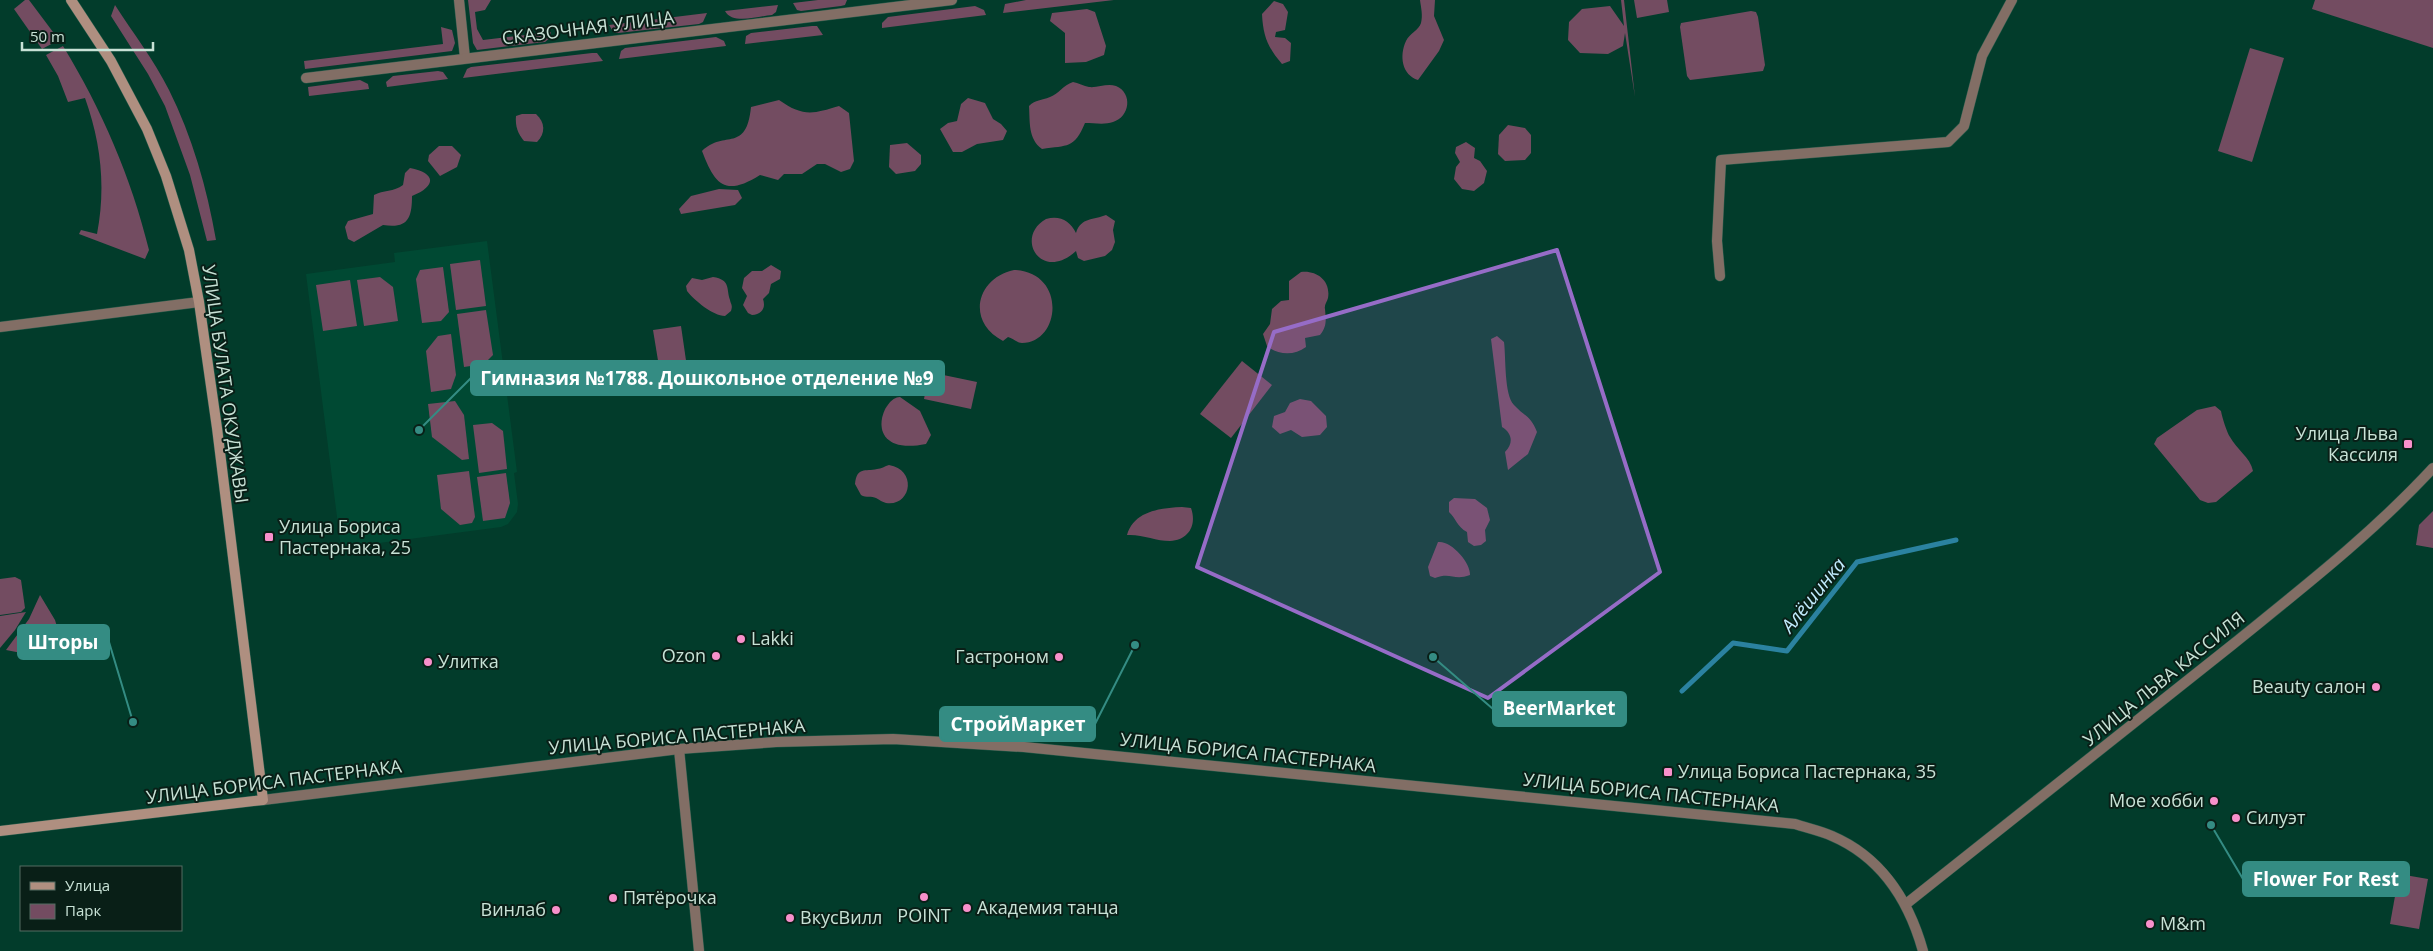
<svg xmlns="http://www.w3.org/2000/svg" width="2433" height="951" viewBox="0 0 2433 951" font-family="'Open Sans',sans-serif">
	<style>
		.built { fill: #004933 }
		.green { fill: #734c61 }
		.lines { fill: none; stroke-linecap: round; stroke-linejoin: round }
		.stream { stroke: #2b82a0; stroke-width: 5 }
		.street-casing { stroke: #265a4a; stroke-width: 11 }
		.secondary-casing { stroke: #265a4a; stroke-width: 11 }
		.street { stroke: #826e65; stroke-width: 10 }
		.secondary { stroke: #af8f80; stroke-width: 10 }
		.marked { fill: #966cc7; fill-opacity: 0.2; stroke: #966cc7; stroke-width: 4; stroke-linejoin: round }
		.poi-dot { fill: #f890cb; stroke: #091f17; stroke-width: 2 }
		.labels { text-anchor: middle; stroke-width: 4; stroke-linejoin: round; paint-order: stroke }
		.street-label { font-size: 18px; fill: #c8e2d6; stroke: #091f17 }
		.poi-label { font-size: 18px; fill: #c8e2d6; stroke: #091f17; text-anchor: start }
		.water-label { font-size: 19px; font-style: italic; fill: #c2ebfd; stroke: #091f17 }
		.leader { fill: none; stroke: #348c83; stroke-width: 2 }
		.callout-dot { fill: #348c83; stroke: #091f17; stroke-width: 2 }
		.callout { fill: #348c83; stroke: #348c83; stroke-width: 2 }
		.callout-label { font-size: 19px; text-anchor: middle; font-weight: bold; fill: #fff }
	</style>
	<rect width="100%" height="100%" fill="#023c2b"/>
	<!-- built -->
	<polygon class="built" points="487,241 517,472 514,473 518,504 517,512 508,524 501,527 341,548 306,274 395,262 394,253"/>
	<!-- green -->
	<g class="green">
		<polygon points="25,0 29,0 59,40 42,49 14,9"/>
		<polygon points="468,0 491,0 485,10 475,12 477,29 483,40 551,32 551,37 545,42 477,50 473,43"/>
		<polygon points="818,0 847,0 845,5 841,6 801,11 797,10 793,3"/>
		<polygon points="1026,0 1114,0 1003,13 1005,4"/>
		<path d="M 1420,0 L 1435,0 L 1434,16 L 1444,40 L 1439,51 L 1418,80 C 1402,75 1399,56 1406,41 C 1409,34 1419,30 1421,23 C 1423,15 1421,8 1420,0 Z"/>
		<polygon points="1621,0 1624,0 1635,97 1625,33 1623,46 1608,54 1580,53 1568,40 1569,22 1582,9 1610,6 1624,26"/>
		<polygon points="1634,0 1667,0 1669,12 1637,18"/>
		<polygon points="2315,0 2433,0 2433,48 2312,9"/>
		<path d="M 1274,1 L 1283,4 L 1288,12 L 1285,30 L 1276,32 L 1275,37 L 1285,38 L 1291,43 L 1290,61 L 1282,64 C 1268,48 1263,36 1262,14 Z"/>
		<path d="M 115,5 C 133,33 154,60 169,90 C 192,136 207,188 216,240 L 207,241 L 190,175 L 165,106 L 148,74 L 111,16 Z"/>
		<path d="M 778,5 L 776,12 L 772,15 C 759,16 732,25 725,11 Z"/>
		<polygon points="975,6 984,10 986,15 882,28 882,23 888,17"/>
		<polygon points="1087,9 1095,12 1106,46 1104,55 1086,62 1065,63 1065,33 1050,21 1052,13"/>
		<polygon points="1751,11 1756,12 1758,17 1765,65 1763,71 1690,80 1687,76 1680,27 1681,23"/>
		<polygon points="707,13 703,22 699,24 618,33 614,33 609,25"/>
		<polygon points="812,26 817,26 823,35 745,44 746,36 751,33"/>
		<polygon points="441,27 452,30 455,43 452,51 305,69 304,61 443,44"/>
		<polygon points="716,37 724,41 726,46 619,59 621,51 625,48"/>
		<path d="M 63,46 C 102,110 131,177 149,250 L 145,259 L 79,234 L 81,230 L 97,234 C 106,187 101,143 85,98 L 68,102 L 58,76 L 46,55 Z"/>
		<polygon points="2250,48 2284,58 2252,162 2218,151"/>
		<polygon points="592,53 597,53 603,61 463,78 467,69 471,67"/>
		<polygon points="438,71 443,72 448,79 387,87 386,82 393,76"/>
		<polygon points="360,80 368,84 369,89 309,96 308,87"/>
		<path d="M 1073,82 C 1078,83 1084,86 1089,87 C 1098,88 1107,83 1116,86 C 1133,93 1130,117 1113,122 C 1105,125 1094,123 1085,123 C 1074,149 1068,145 1042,149 C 1028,139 1030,122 1029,106 C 1036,99 1041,101 1050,97 C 1059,94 1063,85 1073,82 Z"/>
		<polygon points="968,98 985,103 993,119 1001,124 1007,131 1003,140 977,144 962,152 953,152 940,129 948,123 957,121 961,104"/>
		<path d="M 779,100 C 803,117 813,114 839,106 L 849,113 L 854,161 L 850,169 L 841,172 L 825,164 L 817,164 L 802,174 L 784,174 L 778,180 L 760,175 C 725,197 715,185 702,151 C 725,129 746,154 751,107 Z"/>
		<path d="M 522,114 L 536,114 C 545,122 546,133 537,142 L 524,141 C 518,134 515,126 516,116 Z"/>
		<polygon points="1508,125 1525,128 1531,135 1531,153 1525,160 1505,161 1498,154 1499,135"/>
		<polygon points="1466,142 1475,148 1474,158 1480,161 1487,171 1484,183 1474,191 1462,189 1454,179 1456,167 1460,162 1455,153 1456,147"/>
		<polygon points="907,143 921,155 921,164 915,171 896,174 889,167 890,145"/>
		<polygon points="439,146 452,146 461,155 457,167 440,176 428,161 429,155"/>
		<path d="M 410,168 C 436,173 437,186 412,196 C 412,218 408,229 383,225 L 354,242 L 348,239 L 345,227 L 348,221 L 373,214 L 374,195 C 383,190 394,192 403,185 L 405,173 Z"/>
		<polygon points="719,189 738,190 742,198 735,205 681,214 679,209 691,196"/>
		<path d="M 1106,215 L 1115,221 L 1113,230 L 1115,242 L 1112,250 L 1105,256 L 1084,261 L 1078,258 L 1076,251 C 1041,283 1014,237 1046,219 C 1060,215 1070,221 1076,233 C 1081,217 1094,220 1106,215 Z"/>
		<polygon points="480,260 486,306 456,310 450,264"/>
		<path d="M 771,265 L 781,271 L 780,279 L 771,284 L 769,293 L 763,299 C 766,308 762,314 752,315 L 748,313 L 743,305 L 747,296 L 742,288 L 744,278 L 752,271 L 762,271 Z"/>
		<polygon points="443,267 449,312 441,321 422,323 416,279 420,270"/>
		<path d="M 1014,270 C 1067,272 1061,343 1022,343 C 1017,343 1013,338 1008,337 L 1003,341 C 966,322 976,278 1014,270 Z"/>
		<path d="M 1301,272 C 1317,270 1331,281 1328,298 C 1327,302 1324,305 1325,309 C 1326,320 1327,326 1320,335 L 1305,338 L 1306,347 C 1294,356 1278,355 1267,346 L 1263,334 L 1270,324 L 1272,309 L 1281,301 L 1289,300 L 1289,281 Z"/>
		<polygon points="380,277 393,287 398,321 364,326 357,280"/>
		<path d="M 713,277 C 731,280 726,288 730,300 C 731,305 733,305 731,311 L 725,316 C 713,316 694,300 687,291 L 686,286 L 692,278 L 702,280 Z"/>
		<polygon points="350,280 357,326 323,331 316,285"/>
		<polygon points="486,310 493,355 484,364 464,367 457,314"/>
		<polygon points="681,326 689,381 662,385 653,330"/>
		<polygon points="451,334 456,375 451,389 431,392 426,351 438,336"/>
		<path d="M 1497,336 L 1504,342 C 1506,357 1504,395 1514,405 C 1524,416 1531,416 1537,432 L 1528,454 L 1508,470 L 1505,452 C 1514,443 1512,433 1502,427 L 1491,339 Z"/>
		<polygon points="1242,361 1272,385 1231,438 1200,414"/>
		<polygon points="929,372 977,382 971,409 924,399"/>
		<path d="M 900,397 L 920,411 L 931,435 L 926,444 C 861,457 881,397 900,397 Z"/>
		<polygon points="1300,399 1311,401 1326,416 1327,427 1320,435 1302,437 1291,430 1280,434 1272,427 1274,416 1285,412 1290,403"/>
		<polygon points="455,401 464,415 469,459 462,460 432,437 428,404"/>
		<path d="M 2215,406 L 2221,411 C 2222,417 2227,433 2230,437 C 2237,450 2250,457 2253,471 L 2216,502 L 2208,503 L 2200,500 L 2154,444 L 2157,438 L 2197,410 Z"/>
		<polygon points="492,423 503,431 507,469 479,473 473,425"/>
		<path d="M 889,465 C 918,470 911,507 886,503 C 882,502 880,500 876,498 C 872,496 866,498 861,495 L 855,484 C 857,466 865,472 877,469 C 881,469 885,466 889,465 Z"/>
		<polygon points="469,471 475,517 472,523 460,525 441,509 437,475"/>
		<polygon points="506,473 510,503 505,518 483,521 477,477"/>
		<path d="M 1454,498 L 1475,499 L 1487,508 L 1490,520 L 1485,530 L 1486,541 L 1481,545 L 1474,546 L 1468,542 L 1467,532 C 1457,527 1456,518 1449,512 L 1449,502 Z"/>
		<path d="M 1182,507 L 1191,508 C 1197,525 1189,540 1170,541 C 1156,541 1142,534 1127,535 C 1134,511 1160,508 1182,507 Z"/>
		<polygon points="2433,511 2433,548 2416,545 2419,525"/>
		<path d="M 1438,542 C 1451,540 1471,563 1470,575 C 1454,581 1451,572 1435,578 L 1430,576 L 1428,567 Z"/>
		<polygon points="15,577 21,580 25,608 21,612 0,615 0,579"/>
		<polygon points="40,595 55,620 66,657 42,657 6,650 29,619"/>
		<polygon points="26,612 15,630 0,648 0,616"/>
		<polygon points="2399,874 2428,879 2419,929 2390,924"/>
	</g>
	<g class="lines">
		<!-- stream -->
		<polyline class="stream" points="1682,691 1733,643 1787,651 1857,562 1956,540"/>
		<defs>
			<g id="street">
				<polyline points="459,0 465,58"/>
				<polyline points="306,78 952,0"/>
				<polyline points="1720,276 1717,241 1721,160 1948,142 1964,126 1982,56 2012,0"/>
				<polyline points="0,327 199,302"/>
				<polyline points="679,749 699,951"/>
				<path d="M 263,800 L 679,749 L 776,742 L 893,739 L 1024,747 L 1795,824 C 1807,828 1821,831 1832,836 C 1881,857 1909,901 1923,951"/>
				<path d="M 1906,904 C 2014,817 2124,732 2232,645 C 2301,589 2372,534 2433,468"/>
			</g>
			<polyline id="secondary" points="0,831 263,800 217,428 199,302 189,250 166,176 147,129 111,61 71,0"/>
		</defs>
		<!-- street casing -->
		<use href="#street" class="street-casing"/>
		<!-- secondary casing -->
		<use href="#secondary" class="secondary-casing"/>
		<!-- street -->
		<use href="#street" class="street"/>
		<!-- secondary -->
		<use href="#secondary" class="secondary"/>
	</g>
	<!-- marked area -->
	<path class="marked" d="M 1557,250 L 1660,572 L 1488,698 L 1197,567 L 1274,332 Z"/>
	<!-- markers -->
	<g class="poi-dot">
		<rect x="2403" y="439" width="10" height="10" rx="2.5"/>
		<rect x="264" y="532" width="10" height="10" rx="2.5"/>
		<circle cx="741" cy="639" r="5"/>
		<circle cx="716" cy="656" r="5"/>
		<circle cx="1059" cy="657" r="5"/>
		<circle cx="428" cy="662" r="5"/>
		<circle cx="2376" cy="687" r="5"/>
		<rect x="1663" y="767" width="10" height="10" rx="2.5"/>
		<circle cx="2214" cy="801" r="5"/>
		<circle cx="2236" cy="818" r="5"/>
		<circle cx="924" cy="897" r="5"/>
		<circle cx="613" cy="898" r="5"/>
		<circle cx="967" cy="908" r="5"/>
		<circle cx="556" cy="910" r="5"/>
		<circle cx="790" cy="918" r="5"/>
		<circle cx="2150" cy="924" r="5"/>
	</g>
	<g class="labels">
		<!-- street labels -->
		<g class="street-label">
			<text transform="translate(588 28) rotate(-7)" y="6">СКАЗОЧНАЯ УЛИЦА</text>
			<text transform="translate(225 384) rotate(82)" y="6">УЛИЦА БУЛАТА ОКУДЖАВЫ</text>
			<text transform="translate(2164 679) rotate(-39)" y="6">УЛИЦА ЛЬВА КАССИЛЯ</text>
			<text transform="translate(677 737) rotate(-5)" y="6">УЛИЦА БОРИСА ПАСТЕРНАКА</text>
			<text transform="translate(1248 753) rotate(6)" y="6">УЛИЦА БОРИСА ПАСТЕРНАКА</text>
			<text transform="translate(274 782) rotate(-7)" y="6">УЛИЦА БОРИСА ПАСТЕРНАКА</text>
			<text transform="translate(1651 793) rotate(6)" y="6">УЛИЦА БОРИСА ПАСТЕРНАКА</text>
		</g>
		<!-- poi labels -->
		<g class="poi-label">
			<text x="2398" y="440" text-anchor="end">Улица Льва<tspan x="2398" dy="21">Кассиля</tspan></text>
			<text x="279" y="533">Улица Бориса<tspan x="279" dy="21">Пастернака, 25</tspan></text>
			<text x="751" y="645">Lakki</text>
			<text x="706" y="662" text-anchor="end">Ozon</text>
			<text x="1049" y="663" text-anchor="end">Гастроном</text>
			<text x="438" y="668">Улитка</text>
			<text x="2366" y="693" text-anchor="end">Beauty салон</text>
			<text x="1678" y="778">Улица Бориса Пастернака, 35</text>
			<text x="2204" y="807" text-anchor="end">Мое хобби</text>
			<text x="2246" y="824">Силуэт</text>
			<text x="623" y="904">Пятёрочка</text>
			<text x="977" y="914">Академия танца</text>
			<text x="546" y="916" text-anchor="end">Винлаб</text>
			<text x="924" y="922" text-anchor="middle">POINT</text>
			<text x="800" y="924">ВкусВилл</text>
			<text x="2160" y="930">M&amp;m</text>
		</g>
		<!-- water labels -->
		<g class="water-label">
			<text transform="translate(1813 595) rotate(-51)" y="7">Алёшинка</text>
		</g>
	</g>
	<!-- callouts -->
	<path class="leader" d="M419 430L471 378M133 722L109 642M1433 657L1493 709M1135 645L1095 724M2211 825L2243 879"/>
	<g class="callout-dot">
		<circle cx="419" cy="430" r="5"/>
		<circle cx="133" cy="722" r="5"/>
		<circle cx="1433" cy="657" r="5"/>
		<circle cx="1135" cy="645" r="5"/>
		<circle cx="2211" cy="825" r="5"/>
	</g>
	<g class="callout">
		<rect x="471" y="361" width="473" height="34" rx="5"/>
		<rect x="18" y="625" width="91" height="34" rx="5"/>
		<rect x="1493" y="692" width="133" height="34" rx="5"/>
		<rect x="940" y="707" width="155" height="34" rx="5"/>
		<rect x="2243" y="862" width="166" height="34" rx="5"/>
	</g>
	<g class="callout-label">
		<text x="707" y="385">Гимназия №1788. Дошкольное отделение №9</text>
		<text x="63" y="649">Шторы</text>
		<text x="1559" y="715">BeerMarket</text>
		<text x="1018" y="731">СтройМаркет</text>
		<text x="2326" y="886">Flower For Rest</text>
	</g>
	<!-- legend -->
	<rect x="20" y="866" width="162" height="65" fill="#091f17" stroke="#556d63"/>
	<rect x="30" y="882" width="25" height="8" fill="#af8f80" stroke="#556d63"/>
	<text x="65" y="891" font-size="15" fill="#c8e2d6">Улица</text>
	<rect x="30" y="904" width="25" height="15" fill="#734c61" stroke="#556d63"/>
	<text x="65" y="916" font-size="15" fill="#c8e2d6">Парк</text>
	<!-- scale -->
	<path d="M22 42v8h131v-8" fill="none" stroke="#c8e2d6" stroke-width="2.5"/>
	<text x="30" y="42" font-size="15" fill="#c8e2d6" stroke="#091f17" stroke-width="4" paint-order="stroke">50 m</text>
</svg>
